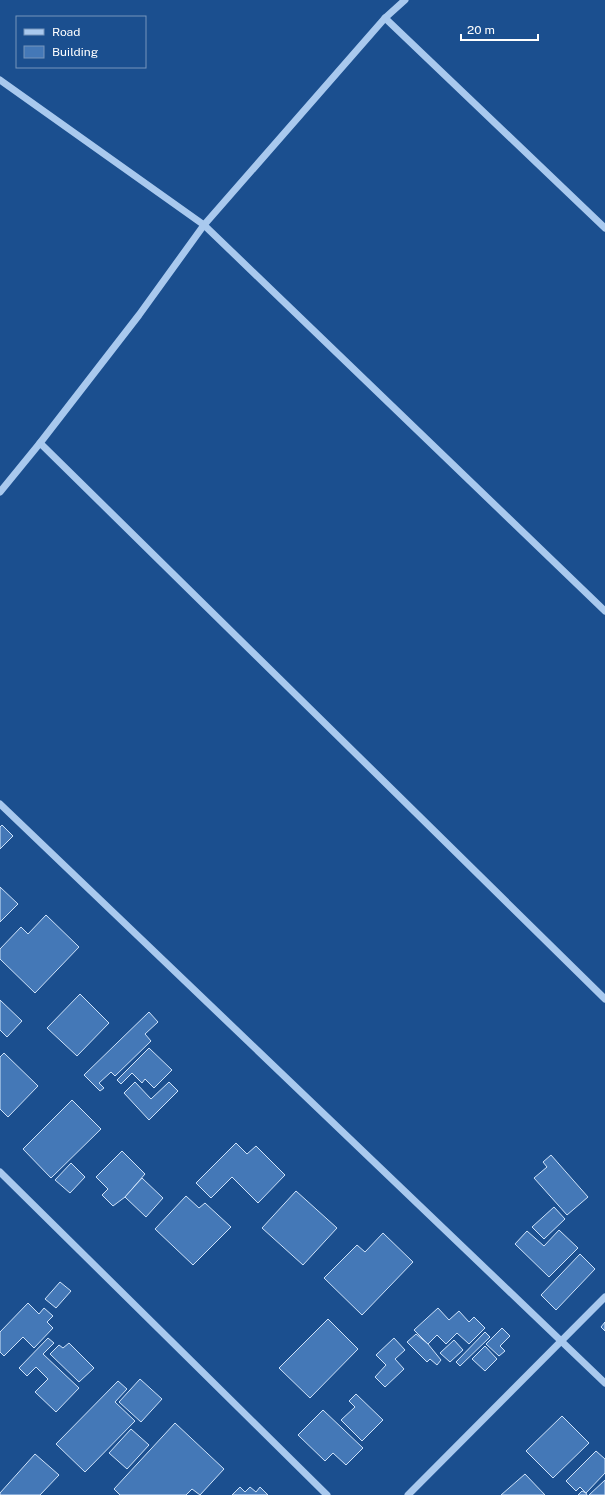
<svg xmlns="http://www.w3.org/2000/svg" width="605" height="1495" viewBox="0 0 605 1495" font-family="'Public Sans',sans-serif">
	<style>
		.building { fill: #4478b7; stroke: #cfe3fa }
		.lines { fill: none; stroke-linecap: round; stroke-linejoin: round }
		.minor { stroke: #a9c9ee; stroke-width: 7 }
	</style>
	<rect width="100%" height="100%" fill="#1b4f8f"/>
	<!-- building -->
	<g class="building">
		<polygon points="2,825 13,836 0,849 0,827"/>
		<polygon points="0,887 18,904 0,922"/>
		<polygon points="46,915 79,947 35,993 0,959 0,949 21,927 28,934"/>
		<polygon points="80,994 109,1023 77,1056 47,1028"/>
		<polygon points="0,1000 22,1021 7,1037 0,1030"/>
		<polygon points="149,1012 158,1022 145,1034 151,1041 115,1076 111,1072 99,1083 104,1088 100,1091 84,1075"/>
		<polygon points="149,1048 172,1070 154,1088 145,1079 142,1083 132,1073 121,1084 117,1080"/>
		<polygon points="4,1053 38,1086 8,1117 0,1109 0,1057"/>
		<polygon points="135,1082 151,1099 169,1082 178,1091 149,1120 124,1093"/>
		<polygon points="72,1100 101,1129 51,1178 23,1149"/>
		<polygon points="236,1143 247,1154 256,1146 285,1175 258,1203 232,1177 211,1198 196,1183"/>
		<polygon points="122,1151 145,1174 125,1197 113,1206 102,1195 108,1189 96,1177"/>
		<polygon points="551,1155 588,1197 567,1215 534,1178 547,1167 543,1162"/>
		<polygon points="71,1163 85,1177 70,1193 55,1180"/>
		<polygon points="142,1178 163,1198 146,1217 125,1197"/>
		<polygon points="296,1191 337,1228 303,1265 262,1228"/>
		<polygon points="186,1196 199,1208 205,1203 231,1227 193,1265 155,1229"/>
		<polygon points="554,1207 565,1219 544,1239 532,1227"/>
		<polygon points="559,1230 578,1248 549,1277 515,1244 527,1231 544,1246"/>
		<polygon points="383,1233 413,1262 362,1315 324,1278 357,1245 365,1252"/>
		<polygon points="580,1254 595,1269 556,1310 541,1295"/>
		<polygon points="60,1282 71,1291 56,1308 45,1299"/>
		<polygon points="28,1303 39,1314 44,1308 53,1316 47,1322 53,1328 34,1348 23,1337 4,1356 0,1352 0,1332"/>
		<polygon points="438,1308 449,1320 459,1311 469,1322 474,1317 485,1328 469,1344 457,1333 446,1344 437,1335 428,1344 414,1330"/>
		<polygon points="328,1319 358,1349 310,1398 279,1368"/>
		<polygon points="605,1322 605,1331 601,1327"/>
		<polygon points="502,1328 510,1336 500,1346 505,1351 499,1356 486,1344"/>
		<polygon points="485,1332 490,1337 460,1366 456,1362"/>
		<polygon points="416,1334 428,1344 441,1360 437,1365 430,1359 427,1362 407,1342"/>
		<polygon points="48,1338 54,1343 43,1354 79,1388 56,1412 35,1392 48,1379 36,1367 27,1376 19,1368"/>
		<polygon points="394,1338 405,1350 395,1359 404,1369 385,1387 375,1377 386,1365 376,1355"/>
		<polygon points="454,1340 463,1350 450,1362 440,1353"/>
		<polygon points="69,1343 94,1368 79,1382 50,1354 59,1345 63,1348"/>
		<polygon points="485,1346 497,1359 485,1371 472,1359"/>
		<polygon points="140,1379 162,1399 141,1422 119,1402"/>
		<polygon points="118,1381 127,1389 115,1402 135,1421 85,1472 56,1444"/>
		<polygon points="356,1394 383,1420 362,1441 341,1420 355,1407 349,1401"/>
		<polygon points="323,1410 363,1448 346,1465 333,1453 325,1461 298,1435"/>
		<polygon points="562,1416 589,1443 553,1478 526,1451"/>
		<polygon points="175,1423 224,1469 200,1495 192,1489 186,1495 120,1495 114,1489"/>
		<polygon points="131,1429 149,1445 127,1469 109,1453"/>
		<polygon points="596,1451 605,1459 605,1473 586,1493 580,1487 576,1491 566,1481"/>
		<polygon points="35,1454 59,1475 40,1495 0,1495 0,1493"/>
		<polygon points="525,1474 545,1495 501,1495"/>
		<polygon points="605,1480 605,1495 589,1495"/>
		<polygon points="240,1487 245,1492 250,1487 256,1492 260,1487 268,1495 232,1495"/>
		<polygon points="582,1491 586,1493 587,1495 578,1495"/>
	</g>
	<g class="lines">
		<!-- minor -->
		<g class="minor">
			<polyline points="385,18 605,228"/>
			<polyline points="0,80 204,225 605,611"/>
			<polyline points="40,443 605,999"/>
			<polyline points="0,492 40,443 139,315 204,225 385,18 405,0"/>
			<polyline points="0,804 605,1383"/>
			<polyline points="0,1172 327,1495"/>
			<polyline points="408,1495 605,1297"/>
		</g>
	</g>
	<!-- legend -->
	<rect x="16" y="16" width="130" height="52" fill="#1b4f8f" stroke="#7695bc"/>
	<rect x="24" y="29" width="20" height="6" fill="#a9c9ee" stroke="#7695bc"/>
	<text x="52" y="36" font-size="12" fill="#ffffff">Road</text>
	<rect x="24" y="46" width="20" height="12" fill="#4478b7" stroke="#7695bc"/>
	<text x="52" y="56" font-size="12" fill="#ffffff">Building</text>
	<!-- scale -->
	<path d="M461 34v6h77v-6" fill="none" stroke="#ffffff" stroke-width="2"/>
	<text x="467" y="34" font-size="12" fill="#ffffff" stroke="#1b4f8f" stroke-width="3" paint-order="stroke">20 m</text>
</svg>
